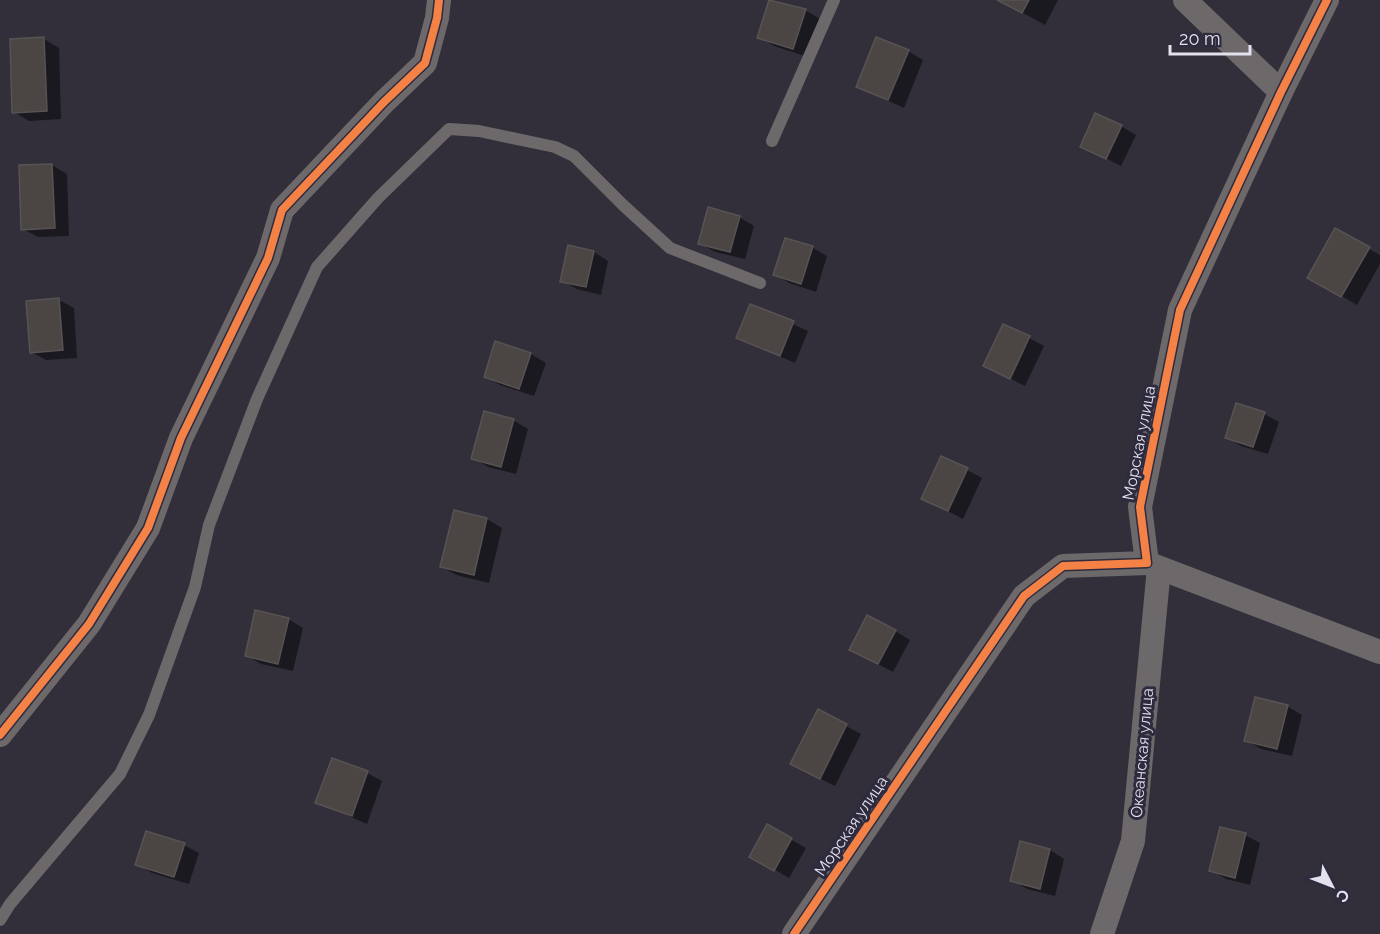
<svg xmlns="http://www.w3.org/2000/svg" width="1380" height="934" viewBox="0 0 1380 934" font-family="Raleway,sans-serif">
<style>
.shadow{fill:#0007}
.building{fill:#4b4644;stroke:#575354;stroke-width:1.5}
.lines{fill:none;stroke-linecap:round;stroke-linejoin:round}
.lane{stroke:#6d696b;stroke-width:12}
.street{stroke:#6d696b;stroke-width:24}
.cycleway-casing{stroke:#2f2b3e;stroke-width:11}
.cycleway{stroke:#f48246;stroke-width:8}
.labels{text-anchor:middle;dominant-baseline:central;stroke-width:6;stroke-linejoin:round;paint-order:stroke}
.street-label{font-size:16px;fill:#e4e1ee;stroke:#2f2b3e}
</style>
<rect width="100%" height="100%" fill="#322f3a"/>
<g class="shadow">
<path d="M771,0L805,10L820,19L808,57L774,46L759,37Z"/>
<path d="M999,0H1058L1045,25Z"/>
<path d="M44,39L59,48L61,119L29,121L14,112Z"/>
<path d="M908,51L923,60L904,108L858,87Z"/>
<path d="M1121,126L1136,135L1121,166L1082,146Z"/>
<path d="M52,165L67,174L69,236L38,237L23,229Z"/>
<path d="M739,217L754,226L745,259L715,252L700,243Z"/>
<path d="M1336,230L1380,255V264L1357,305L1309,277Z"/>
<path d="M786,240L813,248L827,256L816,292L789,283L775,274Z"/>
<path d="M594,252L608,261L601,295L577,289L562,281Z"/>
<path d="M59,300L74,308L77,358L46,360L31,352Z"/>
<path d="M751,306L808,331L795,363L738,338Z"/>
<path d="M1029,338L1044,346L1025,386L985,366Z"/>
<path d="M496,343L531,354L546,363L534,396L500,385L485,376Z"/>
<path d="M1264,414L1279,422L1268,454L1241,446L1226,437Z"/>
<path d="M513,420L528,429L516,474L488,467L473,458Z"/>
<path d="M967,470L982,478L963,519L923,498Z"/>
<path d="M455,512L487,519L502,528L489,583L456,575L441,566Z"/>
<path d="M288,619L303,628L293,671L261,664L246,655Z"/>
<path d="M895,631L910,640L893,672L866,658Z"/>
<path d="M1287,706L1302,715L1292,756L1261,749L1246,740Z"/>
<path d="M818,711L861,734L835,786L807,772Z"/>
<path d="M367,773L382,781L367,824L317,802Z"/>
<path d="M767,826L806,848L789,878L751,856Z"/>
<path d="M1245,835L1260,843L1250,885L1226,879L1211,870Z"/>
<path d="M184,845L199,853L189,884L152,873L137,864Z"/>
<path d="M1050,850L1064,859L1055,896L1027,889L1012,880Z"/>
</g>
<g class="building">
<path d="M769,0L806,9L793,49L757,38Z"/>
<path d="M997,0H1029L1022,13Z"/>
<path d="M44,37L47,111L12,113L10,39Z"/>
<path d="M876,37L909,50L888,100L856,87Z"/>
<path d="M1095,113L1122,125L1106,159L1080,147Z"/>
<path d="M52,164L55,228L21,230L19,165Z"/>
<path d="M708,207L740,216L730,252L698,244Z"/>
<path d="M1335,228L1370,247L1341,297L1307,278Z"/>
<path d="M785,238L813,246L801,284L773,275Z"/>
<path d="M568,245L594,251L586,287L560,282Z"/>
<path d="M59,298L63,350L30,353L26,301Z"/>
<path d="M750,304L794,321L780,356L736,338Z"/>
<path d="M1003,324L1030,336L1010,379L983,366Z"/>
<path d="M495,341L531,353L519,389L484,377Z"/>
<path d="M1236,403L1265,412L1253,447L1225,438Z"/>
<path d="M484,411L514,419L501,467L471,459Z"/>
<path d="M941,456L968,468L948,511L921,499Z"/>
<path d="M454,510L487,518L474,575L440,567Z"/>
<path d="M255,610L289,618L278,664L245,656Z"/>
<path d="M867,615L896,630L878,664L849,650Z"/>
<path d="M1255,697L1288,705L1277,749L1244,741Z"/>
<path d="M818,709L847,724L820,779L790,764Z"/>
<path d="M332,758L368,771L352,816L315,803Z"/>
<path d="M767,824L792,838L774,871L749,857Z"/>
<path d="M1220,827L1246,833L1235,878L1209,871Z"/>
<path d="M146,831L185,843L174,877L135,865Z"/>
<path d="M1020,841L1050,849L1040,889L1010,881Z"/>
</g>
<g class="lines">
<g class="lane">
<path d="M772,141L834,0"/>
<path d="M0,920L10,904L120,774L149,715L195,587L209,525L257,399L317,267L378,198L449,129L479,131L555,147L574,156L623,205L670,248L760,283"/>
</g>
<g class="street">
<path d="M1185,0L1281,92"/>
<path d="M1147,563L1380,652"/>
<path d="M0,735L89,624L148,528L181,438L268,258L282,210L384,102L425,63L437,18L439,0"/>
<path d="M794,934L1024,596L1063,566L1147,563L1140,507L1180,310L1281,92L1327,0"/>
<path d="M1102,934L1133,841L1159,568"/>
</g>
<defs>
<g id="cycleway">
<path d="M0,735L89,624L148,528L181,438L268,258L282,210L384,102L425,63L437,18L439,0"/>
<path d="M794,934L1024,596L1063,566L1147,563L1140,507L1180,310L1281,92L1327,0"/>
</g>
</defs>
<use href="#cycleway" class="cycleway-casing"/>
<use href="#cycleway" class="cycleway"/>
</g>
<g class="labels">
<g class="street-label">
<text transform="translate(1139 443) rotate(-79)">Морская улица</text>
<text transform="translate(1142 753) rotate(-85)">Океанская улица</text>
<text transform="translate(851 826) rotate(-56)">Морская улица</text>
</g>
</g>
<g transform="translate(1332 886) rotate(132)" stroke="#2f2b3e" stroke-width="4.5" paint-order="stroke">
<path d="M0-4.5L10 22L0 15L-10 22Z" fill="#e4e1ee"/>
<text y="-9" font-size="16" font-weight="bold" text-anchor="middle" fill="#e4e1ee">С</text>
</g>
<path d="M1170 45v9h80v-9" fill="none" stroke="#e4e1ee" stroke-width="3"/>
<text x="1179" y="45" font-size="18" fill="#e4e1ee" stroke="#2f2b3e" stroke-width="4.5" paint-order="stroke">20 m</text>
</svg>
